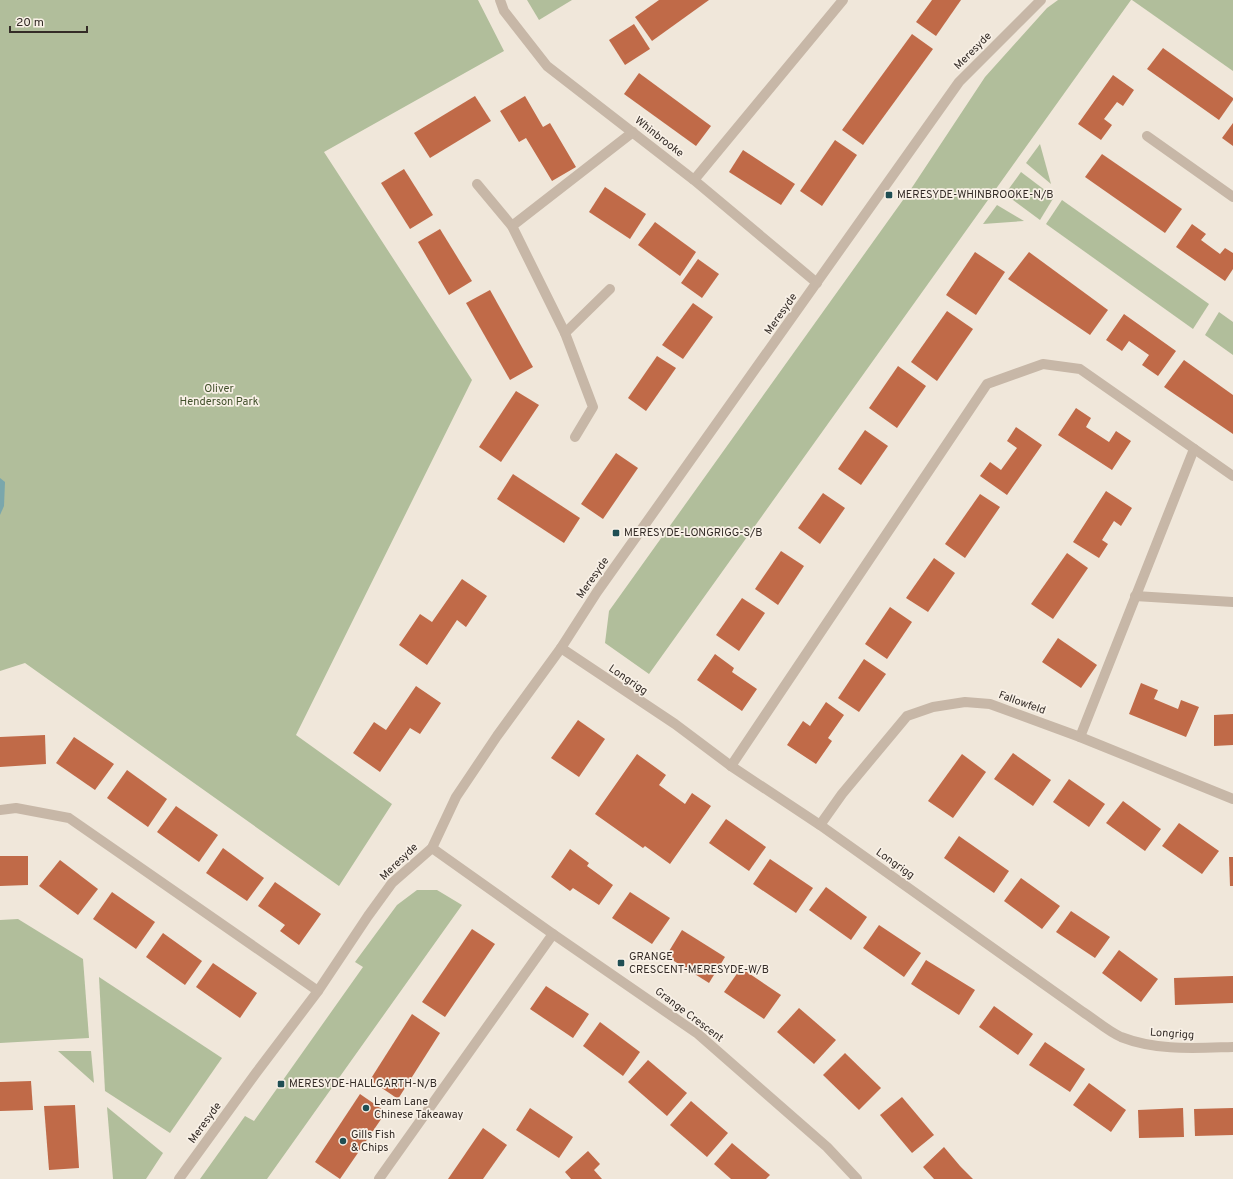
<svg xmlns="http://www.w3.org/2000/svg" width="1233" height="1179" viewBox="0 0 1233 1179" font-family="Overpass,sans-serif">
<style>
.green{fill:#b1be9b}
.water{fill:#7aa7ac}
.building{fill:#c06a48}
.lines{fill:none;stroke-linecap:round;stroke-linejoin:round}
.minor{stroke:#c7b7a7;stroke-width:10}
.poi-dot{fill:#1f4e53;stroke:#f8f0e6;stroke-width:1.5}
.labels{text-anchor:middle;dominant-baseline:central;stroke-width:3.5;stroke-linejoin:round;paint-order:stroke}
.street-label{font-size:11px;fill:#342c27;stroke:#f8f0e6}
.poi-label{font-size:11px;fill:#342c27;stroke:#f8f0e6;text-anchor:start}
.park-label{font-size:11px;fill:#42512c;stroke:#f8f0e6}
</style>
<rect width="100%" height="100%" fill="#f0e7da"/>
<g class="green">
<path d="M0,0H478L504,51L324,152L472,380L296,735L392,804L339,886L25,663L0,671Z"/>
<path d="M527,0H572L539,20Z"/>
<path d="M1058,0H1131L649,674L605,643L609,611L913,186L985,77L1047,8Z"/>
<path d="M1132,0H1233V71Z"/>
<path d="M1040,144L1051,184L1026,163Z"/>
<path d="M1021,172L1054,197L1040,220L1005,194Z"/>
<path d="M1062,200L1209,304L1193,329L1046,224Z"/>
<path d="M997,205L1024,221L983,224Z"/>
<path d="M1219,312L1233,322V355L1205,335Z"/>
<path d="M417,890H437L462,905L267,1179H200L245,1116L254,1121L363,967L355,962L397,905Z"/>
<path d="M18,919L83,959L89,1038L0,1043V920Z"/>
<path d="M99,977L222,1058L170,1133L105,1091Z"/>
<path d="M58,1051H91L94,1083Z"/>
<path d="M107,1107L163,1153L146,1179H113Z"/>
</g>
<path class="water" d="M0,478L5,482L4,506L0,515Z"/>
<g class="building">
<path d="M659,0H709L652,41L635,17Z"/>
<path d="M932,0H961L936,36L916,22Z"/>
<path d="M634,24L650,49L625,65L609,40Z"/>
<path d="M912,34L933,49L863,145L842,130Z"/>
<path d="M1163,48L1233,98V100L1219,120L1147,69Z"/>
<path d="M639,73L711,126L696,146L624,94Z"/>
<path d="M1113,75L1134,90L1123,106L1117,102L1104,119L1112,125L1101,140L1078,124Z"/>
<path d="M475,96L491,121L430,158L414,133Z"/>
<path d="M525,96L543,127L550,123L576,167L552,181L526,138L519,142L500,111Z"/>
<path d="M1233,123V146L1222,138Z"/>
<path d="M835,140L857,155L822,206L800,191Z"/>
<path d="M743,150L795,184L781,205L729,172Z"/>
<path d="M1102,154L1182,209L1165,233L1085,177Z"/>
<path d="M404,169L433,215L410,229L381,183Z"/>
<path d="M605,187L646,214L630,239L589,212Z"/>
<path d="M655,222L696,252L680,276L638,245Z"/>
<path d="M1192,224L1206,234L1201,240L1220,254L1225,248L1233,253V269L1225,281L1176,247Z"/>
<path d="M440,229L472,281L449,295L418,242Z"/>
<path d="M975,252L1005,272L976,315L946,295Z"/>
<path d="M1029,252L1108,310L1090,335L1008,279Z"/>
<path d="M698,259L719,274L702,298L681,283Z"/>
<path d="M490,290L533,367L510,380L466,303Z"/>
<path d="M693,303L713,317L683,359L662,345Z"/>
<path d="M947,311L973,329L937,381L911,362Z"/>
<path d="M1124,314L1176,351L1158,376L1142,365L1149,355L1129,341L1122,351L1106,340Z"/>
<path d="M657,356L676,368L646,411L628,398Z"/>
<path d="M1184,360L1233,395V434L1164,387Z"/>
<path d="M898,366L926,386L897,428L869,408Z"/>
<path d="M516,391L539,405L501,462L479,447Z"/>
<path d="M1076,408L1091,418L1086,427L1109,442L1116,431L1131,441L1112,470L1058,435Z"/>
<path d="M1016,427L1042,445L1007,495L980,476L990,462L1001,470L1017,448L1007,441Z"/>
<path d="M865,430L888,446L861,485L838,469Z"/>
<path d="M616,453L638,468L603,519L581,504Z"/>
<path d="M513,474L580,518L564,543L497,499Z"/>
<path d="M1106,491L1132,508L1121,526L1114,521L1102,540L1108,544L1099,558L1073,542Z"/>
<path d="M823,493L845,508L820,544L798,528Z"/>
<path d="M980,494L1000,507L965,558L945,544Z"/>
<path d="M781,551L804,566L778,605L755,589Z"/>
<path d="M1067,553L1088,568L1053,619L1031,604Z"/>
<path d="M934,558L955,573L928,612L906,598Z"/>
<path d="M462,579L487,596L466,627L457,620L427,665L399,645L420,614L432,622Z"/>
<path d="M742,598L765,613L739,651L716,635Z"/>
<path d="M890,607L912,622L887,659L865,644Z"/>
<path d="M1058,638L1097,665L1081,688L1042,662Z"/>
<path d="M715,654L734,668L732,672L757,689L742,711L697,680Z"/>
<path d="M864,659L886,674L859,712L838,698Z"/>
<path d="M1141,683L1158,690L1154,699L1178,709L1181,700L1199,707L1186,737L1129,714Z"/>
<path d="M416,686L441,703L420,734L410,728L380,772L353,753L374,722L386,730Z"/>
<path d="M826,702L844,715L828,738L832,741L816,764L787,745L803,721L810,726Z"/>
<path d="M1233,714V745L1214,746V715Z"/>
<path d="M578,720L605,739L579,777L551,758Z"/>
<path d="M45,735L46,764L0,767V737Z"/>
<path d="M74,737L114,764L95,790L56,763Z"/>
<path d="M1013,753L1051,780L1033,806L994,779Z"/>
<path d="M637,754L666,775L659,785L685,804L692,793L711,806L670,864L645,846L643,848L595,814Z"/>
<path d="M962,754L986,772L953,818L928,801Z"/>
<path d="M127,770L167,799L148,827L107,798Z"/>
<path d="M1069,779L1105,804L1089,827L1053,802Z"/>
<path d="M1123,801L1161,829L1145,851L1106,823Z"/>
<path d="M176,806L218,835L199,862L157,832Z"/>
<path d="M726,819L766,847L749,871L709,843Z"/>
<path d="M1179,823L1219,851L1202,874L1162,846Z"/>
<path d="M959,836L1009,871L994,893L944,858Z"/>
<path d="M223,848L264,878L247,901L206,873Z"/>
<path d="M570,849L589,863L587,866L613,885L599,905L573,888L570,891L551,877Z"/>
<path d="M0,856H28V885L0,886Z"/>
<path d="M1229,857H1233V886H1230Z"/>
<path d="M770,859L813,888L796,913L753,884Z"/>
<path d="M60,860L98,889L78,915L39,886Z"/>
<path d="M1021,878L1060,906L1042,929L1004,901Z"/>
<path d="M275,882L321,914L299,945L280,931L285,925L258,906Z"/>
<path d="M826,887L867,917L851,940L809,910Z"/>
<path d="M112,892L155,922L136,949L93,919Z"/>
<path d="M630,892L670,918L652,944L612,918Z"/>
<path d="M1071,911L1110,937L1095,958L1056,932Z"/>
<path d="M879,925L921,953L904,977L863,948Z"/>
<path d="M472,929L495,944L445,1017L422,1002Z"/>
<path d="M682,930L725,957L709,983L666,956Z"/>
<path d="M163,933L202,961L185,985L146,957Z"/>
<path d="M1119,950L1158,979L1141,1002L1102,973Z"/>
<path d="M926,960L975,990L959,1015L911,984Z"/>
<path d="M213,963L257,993L240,1018L196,987Z"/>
<path d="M741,968L781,995L764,1019L724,992Z"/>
<path d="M1233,976V1003L1175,1005L1174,978Z"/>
<path d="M546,986L589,1014L573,1038L530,1009Z"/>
<path d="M994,1006L1033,1034L1018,1055L979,1027Z"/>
<path d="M799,1008L836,1040L814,1064L777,1032Z"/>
<path d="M412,1014L440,1033L398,1099L370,1080Z"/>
<path d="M600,1022L640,1052L623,1076L583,1046Z"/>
<path d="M1045,1042L1085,1069L1070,1092L1029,1065Z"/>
<path d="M845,1053L881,1088L859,1110L823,1075Z"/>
<path d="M648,1060L687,1093L667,1116L628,1082Z"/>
<path d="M31,1081L33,1110L0,1111V1082Z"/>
<path d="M1089,1083L1126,1110L1111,1132L1073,1105Z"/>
<path d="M360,1094L386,1112L340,1179L315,1162Z"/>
<path d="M902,1097L934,1135L912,1153L880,1115Z"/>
<path d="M691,1101L728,1133L707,1157L670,1125Z"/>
<path d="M75,1105L79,1168L49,1170L44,1106Z"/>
<path d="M530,1108L573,1137L559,1158L516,1130Z"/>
<path d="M1183,1108L1184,1137L1139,1138L1138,1110Z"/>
<path d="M1233,1108V1135L1195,1136L1194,1109Z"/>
<path d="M483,1128L507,1145L483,1179H448Z"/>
<path d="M732,1143L770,1175L766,1179H731L714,1164Z"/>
<path d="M944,1147L960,1166L973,1179H934L923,1167Z"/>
<path d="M588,1151L600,1164L594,1170L602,1179H571L565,1172Z"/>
</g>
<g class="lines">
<g class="minor">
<path d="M500,0L504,11L547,66L694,180L817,283"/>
<path d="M1147,136L1233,197"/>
<path d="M694,180L843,0"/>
<path d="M477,184L512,226L565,333L593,407L575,437"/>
<path d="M512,226L633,132"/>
<path d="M565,333L610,289"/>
<path d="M1135,596L1233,602"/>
<path d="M561,648L675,724L731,766L820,825L1083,1012C1094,1019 1109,1032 1121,1037C1157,1051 1195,1048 1233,1047"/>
<path d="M1080,737L1194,449"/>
<path d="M731,766L987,384L1043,364L1080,369L1233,476"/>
<path d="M0,810L16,808L69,818L318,991"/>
<path d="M820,825L842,794L907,716L933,707L965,702L990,704L1080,737L1233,799"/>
<path d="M432,848L553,934L698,1034L827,1147L857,1179"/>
<path d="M179,1179L256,1073L318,991L368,916L392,883L432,848L456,797L497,736L561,648L597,592L959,82L1041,0"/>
<path d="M379,1179L553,934"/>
</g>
</g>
<g class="poi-dot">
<rect x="885" y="191" width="8" height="8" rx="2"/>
<rect x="612" y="529" width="8" height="8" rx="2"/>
<rect x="617" y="959" width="8" height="8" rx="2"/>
<rect x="277" y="1080" width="8" height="8" rx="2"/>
<circle cx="366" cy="1108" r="4"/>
<circle cx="343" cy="1141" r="4"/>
</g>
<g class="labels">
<g class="street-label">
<text transform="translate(973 51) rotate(-45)">Meresyde</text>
<text transform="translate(659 137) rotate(38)">Whinbrooke</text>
<text transform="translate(781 314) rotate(-55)">Meresyde</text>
<text transform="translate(593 578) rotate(-55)">Meresyde</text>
<text transform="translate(628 680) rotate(34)">Longrigg</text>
<text transform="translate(1022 703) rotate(20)">Fallowfeld</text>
<text transform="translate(399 862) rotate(-44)">Meresyde</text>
<text transform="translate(895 864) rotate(35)">Longrigg</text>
<text transform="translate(689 1015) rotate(37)">Grange Crescent</text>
<text transform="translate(1172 1034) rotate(4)">Longrigg</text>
<text transform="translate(205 1123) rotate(-54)">Meresyde</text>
</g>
<g class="poi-label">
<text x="897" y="195">MERESYDE-WHINBROOKE-N/B</text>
<text x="624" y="533">MERESYDE-LONGRIGG-S/B</text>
<text x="629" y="957">GRANGE<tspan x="629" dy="13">CRESCENT-MERESYDE-W/B</tspan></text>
<text x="289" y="1084">MERESYDE-HALLGARTH-N/B</text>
<text x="374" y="1102">Leam Lane<tspan x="374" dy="13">Chinese Takeaway</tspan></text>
<text x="351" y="1135">Gills Fish<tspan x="351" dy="13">&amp; Chips</tspan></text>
</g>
<g class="park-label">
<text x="219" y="389">Oliver<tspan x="219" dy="13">Henderson Park</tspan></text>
</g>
</g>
<path d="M10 26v6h77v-6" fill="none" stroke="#342c27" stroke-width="2"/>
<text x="16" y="26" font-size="12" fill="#342c27" stroke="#f8f0e6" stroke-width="3" paint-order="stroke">20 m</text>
</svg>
